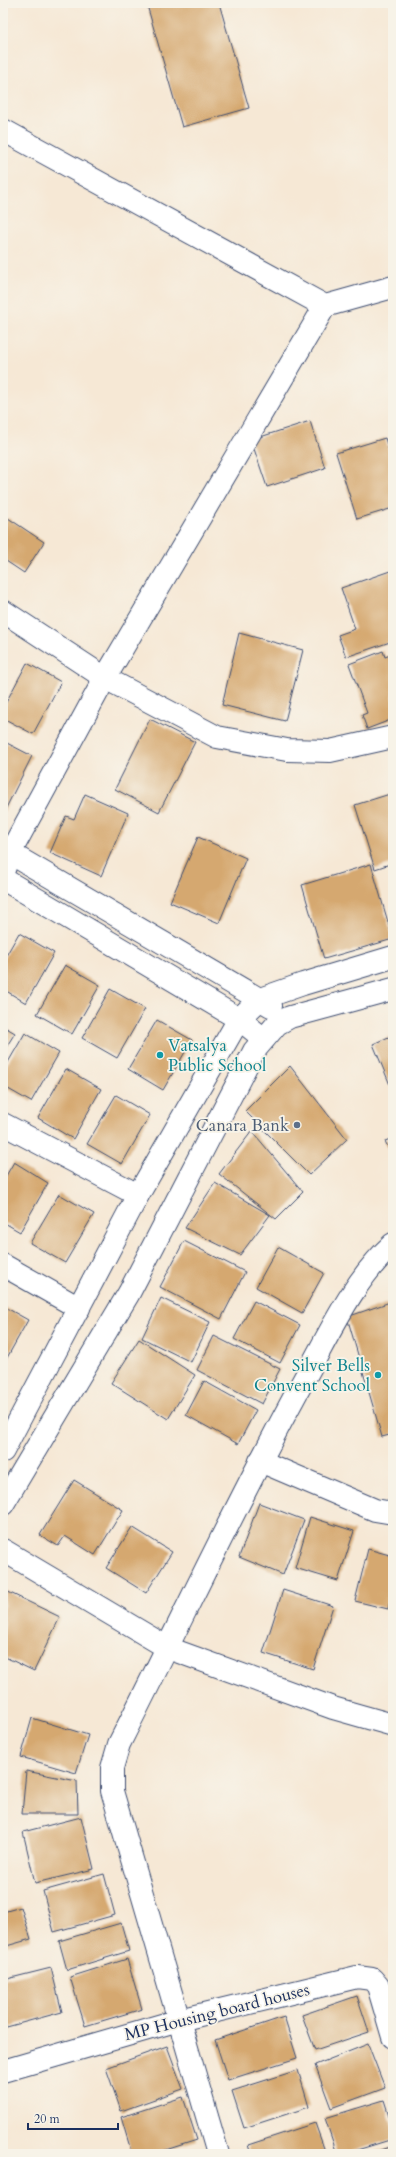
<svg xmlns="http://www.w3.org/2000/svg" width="396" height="2157" viewBox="0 0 396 2157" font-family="Cardo,serif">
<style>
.building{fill:#d5a870}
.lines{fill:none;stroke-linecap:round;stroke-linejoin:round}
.street-casing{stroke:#3c4b70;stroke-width:24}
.secondary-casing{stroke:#3c4b70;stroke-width:24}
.street{stroke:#fff;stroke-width:22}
.secondary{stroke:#fff;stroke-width:22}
.culture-dot{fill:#0f9aa8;stroke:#f7f3e8;stroke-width:1.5}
.service-dot{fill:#5c6f8a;stroke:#f7f3e8;stroke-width:1.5}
.labels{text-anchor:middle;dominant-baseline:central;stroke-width:3.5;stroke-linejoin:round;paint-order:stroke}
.culture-label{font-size:17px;fill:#0d838f;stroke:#f7f3e8;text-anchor:start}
.service-label{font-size:17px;fill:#4e5e75;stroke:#f7f3e8;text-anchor:end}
.street-label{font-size:17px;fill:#1b2f5e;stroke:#f7f3e8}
</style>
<rect width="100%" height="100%" fill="#f7f3e8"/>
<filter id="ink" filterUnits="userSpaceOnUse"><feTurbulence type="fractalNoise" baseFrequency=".025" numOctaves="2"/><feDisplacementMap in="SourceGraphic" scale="8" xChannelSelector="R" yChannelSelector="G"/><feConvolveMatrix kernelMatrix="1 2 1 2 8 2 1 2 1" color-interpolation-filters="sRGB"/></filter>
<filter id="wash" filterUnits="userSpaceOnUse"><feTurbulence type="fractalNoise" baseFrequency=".012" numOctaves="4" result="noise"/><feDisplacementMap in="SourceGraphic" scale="16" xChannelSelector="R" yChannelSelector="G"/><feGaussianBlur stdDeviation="0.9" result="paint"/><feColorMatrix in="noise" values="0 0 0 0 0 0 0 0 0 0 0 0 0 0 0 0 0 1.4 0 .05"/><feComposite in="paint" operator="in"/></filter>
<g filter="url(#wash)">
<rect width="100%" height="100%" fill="#f6e8d5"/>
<g id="blocks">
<g class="building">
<path d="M154,3H219L249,108L182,127L147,5Z"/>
<path d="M310,421L325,468L267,487L251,440Z"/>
<path d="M385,438L393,464V508L357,519L336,453Z"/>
<path d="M8,518L44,542L24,573L3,559V527Z"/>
<path d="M393,570V641L346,657L338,635L355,629L341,588Z"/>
<path d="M239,633L303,650L285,721L222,705Z"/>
<path d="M383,651L385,657L393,654V719L367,729L362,715L367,713L349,664Z"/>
<path d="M27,663L61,682L33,734L3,718V708Z"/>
<path d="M150,719L195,742L159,812L115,789Z"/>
<path d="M3,741L32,756L3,814Z"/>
<path d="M393,793V863L375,869L355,805Z"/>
<path d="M85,794L128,813L101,876L50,853L66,816L74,819Z"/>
<path d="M198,837L246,858L219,923L170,902Z"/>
<path d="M371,864L393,939L324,959L302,885Z"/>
<path d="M19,933L54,953L26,1003L3,989V961Z"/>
<path d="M65,965L100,985L72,1034L37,1014Z"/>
<path d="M110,989L145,1009L117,1058L82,1038Z"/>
<path d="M157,1020L192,1040L163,1090L128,1069Z"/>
<path d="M3,1026L15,1033L3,1052Z"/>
<path d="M25,1033L59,1053L31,1102L3,1086V1071Z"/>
<path d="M393,1035V1092L373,1044Z"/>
<path d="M290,1066L347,1139L309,1175L245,1111Z"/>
<path d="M66,1069L101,1089L73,1139L38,1118Z"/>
<path d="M116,1095L150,1115L122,1164L87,1144Z"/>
<path d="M252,1131L303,1192L276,1219L219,1174Z"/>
<path d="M393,1138V1158L385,1141Z"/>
<path d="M14,1162L48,1183L20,1232L3,1222V1181Z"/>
<path d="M215,1183L270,1215L240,1255L185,1228Z"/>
<path d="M59,1194L94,1214L65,1263L30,1243Z"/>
<path d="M184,1241L245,1272L221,1319L160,1287Z"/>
<path d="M278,1247L324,1273L302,1313L256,1287Z"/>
<path d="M161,1298L210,1322L191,1362L142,1338Z"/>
<path d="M254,1301L300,1325L280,1363L234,1339Z"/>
<path d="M393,1301V1434L382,1437L347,1317Z"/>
<path d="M3,1306L28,1320L3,1365Z"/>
<path d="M214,1336L280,1369L262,1404L197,1370Z"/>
<path d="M139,1339L195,1375L168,1419L111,1383Z"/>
<path d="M204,1381L256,1410L238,1444L186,1415Z"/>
<path d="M74,1480L123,1510L95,1555L65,1536L58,1546L40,1535Z"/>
<path d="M259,1503L304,1520L283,1575L239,1557Z"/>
<path d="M310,1517L354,1531L338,1581L295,1568Z"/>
<path d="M132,1527L172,1552L146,1593L106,1568Z"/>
<path d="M368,1549L393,1556V1588L388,1609L355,1601Z"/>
<path d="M4,1590L60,1617L34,1671L3,1656Z"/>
<path d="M283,1590L333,1606L313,1669L263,1653Z"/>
<path d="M32,1718L88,1735L76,1773L21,1757Z"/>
<path d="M26,1771L77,1781L78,1814H22Z"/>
<path d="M81,1817L94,1869L35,1883L23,1832Z"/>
<path d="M104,1874L115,1915L54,1932L43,1891Z"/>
<path d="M21,1907L31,1939L3,1947V1912Z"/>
<path d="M121,1923L129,1951L67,1970L59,1941Z"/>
<path d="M127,1959L142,2009L85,2026L70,1977Z"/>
<path d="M51,1968L62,2012L3,2028V1980Z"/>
<path d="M357,1996L369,2032L315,2050L302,2015Z"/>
<path d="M284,2017L297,2058L228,2080L215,2040Z"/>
<path d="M368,2044L385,2088L331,2108L315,2065Z"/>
<path d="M167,2046L183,2089L121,2111L106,2068Z"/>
<path d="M298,2070L309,2107L244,2128L232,2091Z"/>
<path d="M183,2097L197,2140L153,2154H132L121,2117Z"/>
<path d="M384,2100L393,2128V2139L344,2154H337L325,2118Z"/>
<path d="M315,2123L326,2154H251L248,2145Z"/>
<path d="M393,2146V2154H370Z"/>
</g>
</g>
</g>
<g filter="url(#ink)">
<use href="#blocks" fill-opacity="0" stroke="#3c4b70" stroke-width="1"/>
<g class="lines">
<defs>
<g id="street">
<path d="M3,130L325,306L393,287"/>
<path d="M3,611L105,678L217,737L287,750L330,751L393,737"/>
<path d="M3,872L10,853L105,678L325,306"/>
<path d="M3,1124L138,1195"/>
<path d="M3,1265L79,1308"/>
<path d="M260,1461L375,1510L393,1513"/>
<path d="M3,1550L168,1648L333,1708L393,1725"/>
<path d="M3,2071L179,2020L357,1977L372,1979L378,1986L393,2037"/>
<path d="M218,2154L112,1791V1768L119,1744C180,1624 237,1501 302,1383C329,1335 352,1281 393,1244"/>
</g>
<g id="secondary">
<path d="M3,849L271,1006"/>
<path d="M3,879L239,1019L264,1039"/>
<path d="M3,1451L138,1195L239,1019L260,999L303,984L393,957"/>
<path d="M3,1504L129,1293L254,1051L277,1024L290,1017L393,989"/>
</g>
</defs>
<use href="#street" class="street-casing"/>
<use href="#secondary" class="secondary-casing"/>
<use href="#street" class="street"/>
<use href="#secondary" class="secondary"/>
</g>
</g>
<g class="culture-dot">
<circle cx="160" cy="1055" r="4"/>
<circle cx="378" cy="1375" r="4"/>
</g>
<circle class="service-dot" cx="297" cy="1125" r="4"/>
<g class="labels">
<g class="culture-label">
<text x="168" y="1045">Vatsalya<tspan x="168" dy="20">Public School</tspan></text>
<text x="370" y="1365" text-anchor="end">Silver Bells<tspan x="370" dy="20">Convent School</tspan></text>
</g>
<g class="service-label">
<text x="289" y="1125">Canara Bank</text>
</g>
<g class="street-label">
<text transform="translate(217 2012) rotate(-14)">MP Housing board houses</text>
</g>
</g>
<rect width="396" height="2157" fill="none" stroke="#f7f3e8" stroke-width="16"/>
<path d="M28 2123v6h90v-6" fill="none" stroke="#1b2f5e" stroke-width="2"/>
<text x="34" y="2123" font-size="12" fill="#1b2f5e" stroke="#f7f3e8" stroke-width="3" paint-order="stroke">20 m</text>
</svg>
